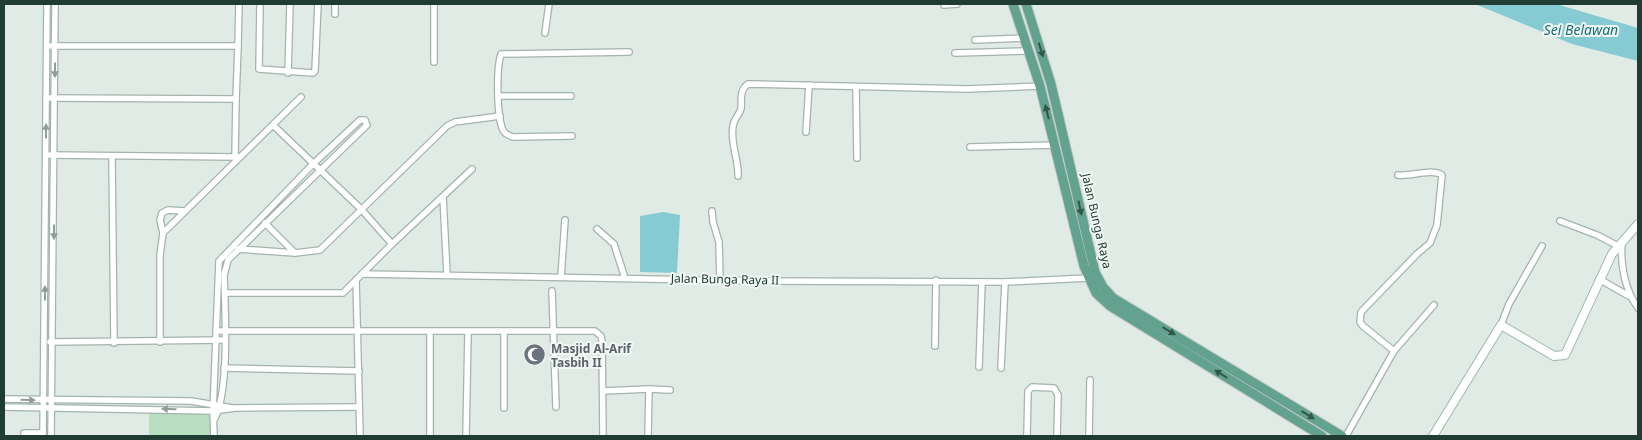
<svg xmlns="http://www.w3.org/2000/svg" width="1642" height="440" viewBox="0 0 1642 440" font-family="'Noto Sans',sans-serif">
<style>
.green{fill:#b8ddc0}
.water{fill:#86cbd3}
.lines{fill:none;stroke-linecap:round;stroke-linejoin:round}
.street-casing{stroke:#a3b3ad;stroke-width:8}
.secondary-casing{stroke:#9eb7ad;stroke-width:10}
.primary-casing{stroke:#c1c8c6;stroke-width:11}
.street{stroke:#fff;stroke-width:5.5}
.secondary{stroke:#fff;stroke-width:8}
.primary{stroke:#63a28f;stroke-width:9}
.oneway{fill:#31564a}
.oneway2{fill:#909e99}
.labels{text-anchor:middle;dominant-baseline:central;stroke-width:4;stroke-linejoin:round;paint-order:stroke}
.street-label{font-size:12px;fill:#203c33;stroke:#f1f8f4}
.worship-label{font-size:12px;font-weight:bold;fill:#5b616d;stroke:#f1f8f4;text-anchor:start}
.water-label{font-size:14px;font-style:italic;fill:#196e7a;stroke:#f1f8f4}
</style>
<rect width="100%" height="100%" fill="#e0ebe6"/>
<path class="green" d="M149,411L207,412L211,416V435L149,436Z"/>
<g class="water">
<path d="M1475,4H1556L1638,28V61L1572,44Z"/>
<path d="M663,212L680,215L677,273L640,272V216Z"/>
</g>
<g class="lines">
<defs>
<g id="street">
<path d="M260,4L259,69L313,73L315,71L318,4"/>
<path d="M944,5L957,4"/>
<path d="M335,14V4"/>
<path d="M545,33L549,4"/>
<path d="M975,40L1024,38"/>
<path d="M51,46H238L236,99"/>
<path d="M238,46L239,4"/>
<path d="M955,53L1029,51"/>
<path d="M434,62V4"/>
<path d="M288,73L290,4"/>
<path d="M856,87L857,158"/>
<path d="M499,96H571"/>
<path d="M46,98L236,99L235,157"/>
<path d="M273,125L361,209L392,244"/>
<path d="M806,132L809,85"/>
<path d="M572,136L513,137C508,135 504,134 502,128C497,113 496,69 501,54L629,52"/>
<path d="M970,147L1055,145"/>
<path d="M50,155L239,157"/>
<path d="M112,156L114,343"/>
<path d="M738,176C739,160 730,144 733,126C734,119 739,115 741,109C742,100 739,90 748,84L967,89L1040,86"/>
<path d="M443,197L447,274"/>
<path d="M712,211L713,222L719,242L720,280"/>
<path d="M1560,221L1597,235L1618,246"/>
<path d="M265,223L295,253"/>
<path d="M597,229L614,244L625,278"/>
<path d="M163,233L160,220L162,213L168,210L185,211"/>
<path d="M1622,242C1620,265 1625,290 1638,308"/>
<path d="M238,249L295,253L320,250L447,126L455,122L500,116"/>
<path d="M362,274L761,281L1005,282L1088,278"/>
<path d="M561,277L565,220"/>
<path d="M1599,279L1629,296"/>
<path d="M356,280L360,436"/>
<path d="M552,291L556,407"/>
<path d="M225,293H343L392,244L472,169"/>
<path d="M1501,325L1509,304L1542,246"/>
<path d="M216,331H595L601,336L602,341L603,436"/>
<path d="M430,332V436"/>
<path d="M50,342L225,340"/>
<path d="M160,342V255L163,233L301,97"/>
<path d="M935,346L936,280"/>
<path d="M1394,351L1434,305"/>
<path d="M979,367L982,282"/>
<path d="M224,368L359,371"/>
<path d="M1001,368L1005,282"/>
<path d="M649,389L670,390"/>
<path d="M603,391L649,389L648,436"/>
<path d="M4,399L191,401L233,408"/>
<path d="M4,407L213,411L235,408L359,407"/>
<path d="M504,408V332"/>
<path d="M24,433H43"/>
<path d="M43,436L47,4"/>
<path d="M51,436L55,4"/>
<path d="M214,436L213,411L219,261L313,164L360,120H365L367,125L228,260L224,275C225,309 230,391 214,420"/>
<path d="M466,436L468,332"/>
<path d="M1027,436L1028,391L1032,387L1054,388L1058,395L1057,436"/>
<path d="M1089,436L1090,380"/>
<path d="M1346,436L1394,351L1363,326L1360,322L1361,312L1417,254L1430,243L1437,225L1442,175C1431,168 1411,177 1398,175"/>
</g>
<path id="secondary" d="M1433,436L1501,325L1554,356L1565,355L1612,254L1638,224"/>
<g id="primary">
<path d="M1013,4L1040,86L1084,266L1096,293L1110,306L1322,436"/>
<path d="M1026,4L1051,84L1095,272L1103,287L1113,298L1342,436"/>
</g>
</defs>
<use href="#street" class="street-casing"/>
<use href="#secondary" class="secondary-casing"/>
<use href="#primary" class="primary-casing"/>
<use href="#street" class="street"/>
<use href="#secondary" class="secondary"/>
<use href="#primary" class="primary"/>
</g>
<defs><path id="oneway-solid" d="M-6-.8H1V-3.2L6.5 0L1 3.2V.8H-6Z" transform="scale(1.25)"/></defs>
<g class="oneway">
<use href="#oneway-solid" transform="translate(1041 50) rotate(73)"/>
<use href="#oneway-solid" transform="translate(1047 112) rotate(-104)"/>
<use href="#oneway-solid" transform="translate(1080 208) rotate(78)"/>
<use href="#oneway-solid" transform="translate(1169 331) rotate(31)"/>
<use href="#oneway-solid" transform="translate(1221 374) rotate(-148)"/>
<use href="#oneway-solid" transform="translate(1308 415) rotate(31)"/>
</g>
<g class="oneway2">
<use href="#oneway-solid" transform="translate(55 70) rotate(90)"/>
<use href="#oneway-solid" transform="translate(46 131) rotate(-90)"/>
<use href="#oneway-solid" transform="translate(54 232) rotate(90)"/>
<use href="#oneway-solid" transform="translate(45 293) rotate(-90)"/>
<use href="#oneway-solid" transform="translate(28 400) rotate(1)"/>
<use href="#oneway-solid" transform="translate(169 409) rotate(-179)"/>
</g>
<defs>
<symbol id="mosque-disc" viewBox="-11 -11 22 22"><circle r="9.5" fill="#6b7280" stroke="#f1f8f4"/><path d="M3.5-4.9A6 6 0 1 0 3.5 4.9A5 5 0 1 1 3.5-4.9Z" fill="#fff"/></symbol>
</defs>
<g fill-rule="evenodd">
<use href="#mosque-disc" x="522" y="342" width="25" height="25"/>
</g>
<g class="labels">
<g class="street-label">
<text transform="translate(1097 221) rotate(77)">Jalan Bunga Raya</text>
<text transform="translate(725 279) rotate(1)">Jalan Bunga Raya II</text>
</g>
<g class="worship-label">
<text x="551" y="348">Masjid Al-Arif<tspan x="551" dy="14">Tasbih II</tspan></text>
</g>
<g class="water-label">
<text x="1581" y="29">Sei Belawan</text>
</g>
</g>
<rect width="1642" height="440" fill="none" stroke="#203c33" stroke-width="10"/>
</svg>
